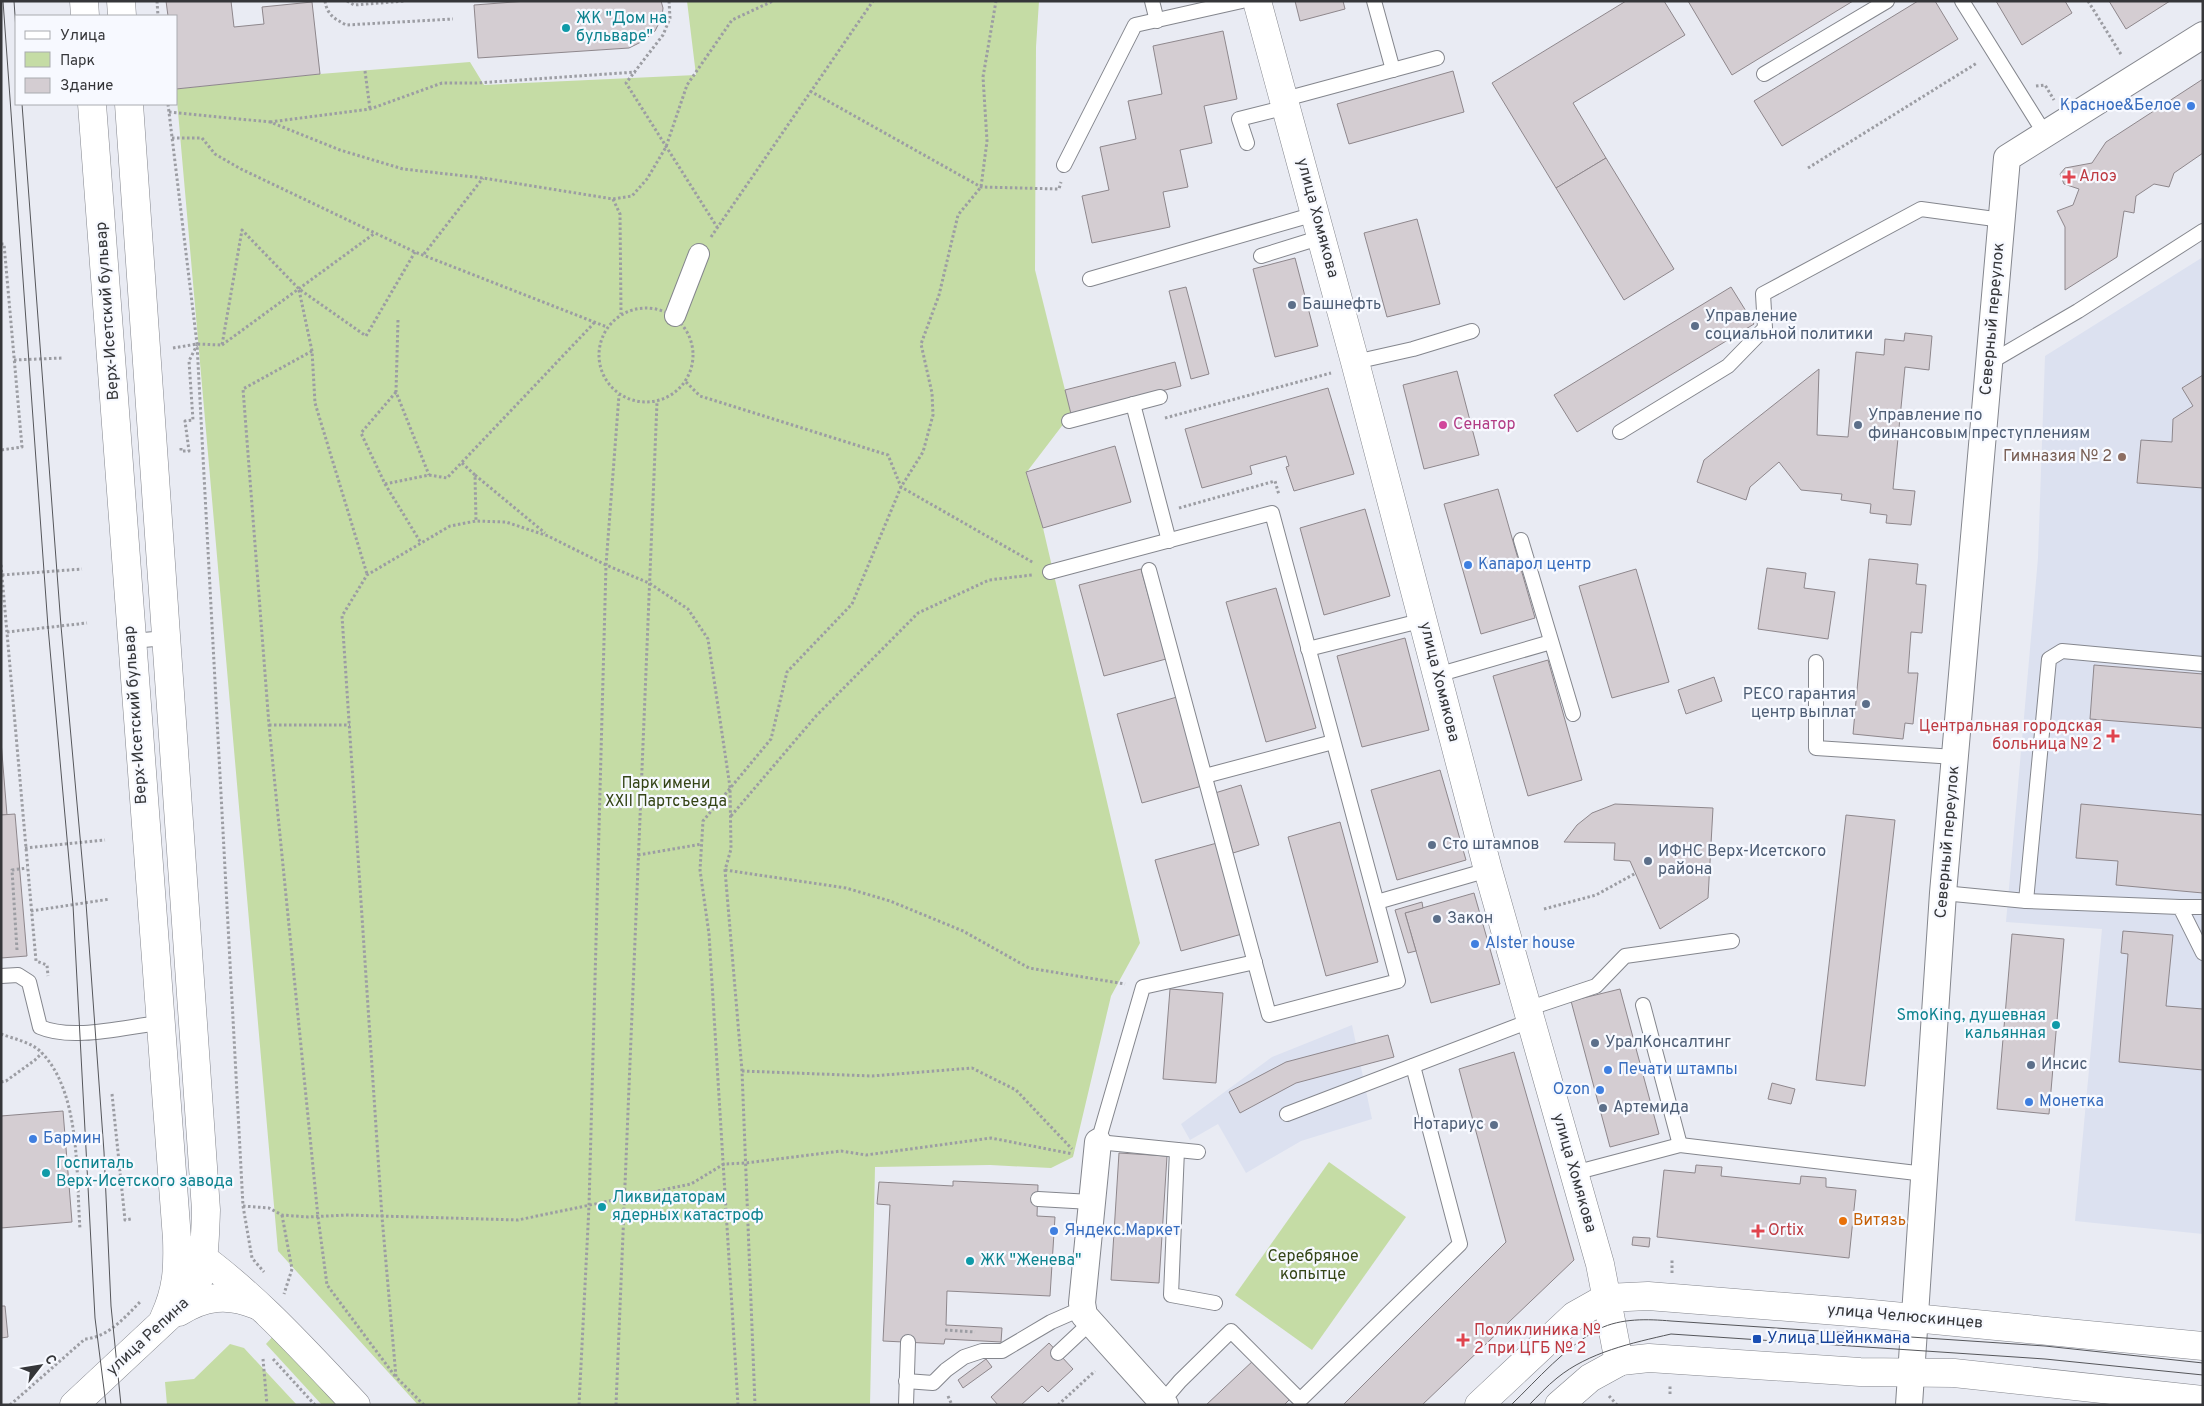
<svg xmlns="http://www.w3.org/2000/svg" width="2204" height="1406" viewBox="0 0 2204 1406" font-family="Overpass,sans-serif">
<style>
.built{fill:#dce1f0}
.green{fill:#c5dca5}
.building{fill:#d4cdd2;stroke:#8e878c}
.lines{fill:none;stroke-linecap:round;stroke-linejoin:round}
.service-casing{stroke:#84868d;stroke-width:16}
.pedestrian-casing{stroke:#84868d;stroke-width:22}
.minor-casing{stroke:#84868d;stroke-width:28}
.tertiary-casing{stroke:#84868d;stroke-width:29}
.secondary-casing{stroke:#84868d;stroke-width:29}
.primary-casing{stroke:#84868d;stroke-width:29}
.path{stroke:#9c9da3;stroke-width:3;stroke-dasharray:2.5 2.5;stroke-linecap:butt}
.service{stroke:#fff;stroke-width:14}
.pedestrian{stroke:#fff;stroke-width:20}
.minor{stroke:#fff;stroke-width:26}
.tertiary{stroke:#fff;stroke-width:28}
.secondary{stroke:#fff;stroke-width:28}
.primary{stroke:#fff;stroke-width:28}
.tram{stroke:#55565a;stroke-width:1}
.culture-dot{fill:#0f9aa8;stroke:#f7f9ff;stroke-width:2}
.shop-dot{fill:#3f7fe0;stroke:#f7f9ff;stroke-width:2}
.health-dot{fill:#e0444e;stroke:#f7f9ff;stroke-width:2}
.service-dot{fill:#5c6f8a;stroke:#f7f9ff;stroke-width:2}
.hotel-dot{fill:#d1479c;stroke:#f7f9ff;stroke-width:2}
.education-dot{fill:#8d6e63;stroke:#f7f9ff;stroke-width:2}
.food-dot{fill:#e8710a;stroke:#f7f9ff;stroke-width:2}
.transit-dot{fill:#1a4fb4;stroke:#f7f9ff;stroke-width:2}
.labels{text-anchor:middle;dominant-baseline:central;stroke-width:4.5;stroke-linejoin:round;paint-order:stroke}
.culture-label{font-size:16px;fill:#0d838f;stroke:#f7f9ff;text-anchor:start}
.shop-label{font-size:16px;fill:#366cbe;stroke:#f7f9ff;text-anchor:start}
.health-label{font-size:16px;fill:#be3a42;stroke:#f7f9ff;text-anchor:start}
.street-label{font-size:16px;fill:#353639;stroke:#f7f9ff}
.service-label{font-size:16px;fill:#4e5e75;stroke:#f7f9ff;text-anchor:start}
.hotel-label{font-size:16px;fill:#b23c85;stroke:#f7f9ff;text-anchor:start}
.education-label{font-size:16px;fill:#785e54;stroke:#f7f9ff;text-anchor:end}
.park-label{font-size:16px;fill:#344416;stroke:#f7f9ff}
.food-label{font-size:16px;fill:#c56008;stroke:#f7f9ff;text-anchor:start}
.transit-label{font-size:16px;fill:#164399;stroke:#f7f9ff;text-anchor:start}
</style>
<rect width="100%" height="100%" fill="#e9ebf3"/>
<g class="built">
<path d="M2203,257V1234L2075,1221L2102,929L2006,922L2038,558L2045,356Z"/>
<path d="M1352,1025L1372,1119L1301,1141L1246,1173L1218,1124L1190,1140L1181,1124L1272,1057Z"/>
</g>
<g class="green">
<path d="M687,1H1039L1036,47L1035,270L1071,414L1026,473L1043,528L1140,943L1111,996L1073,1157L1051,1168L990,1165L875,1167L870,1405H418L278,1251L176,89L320,74L470,62L484,85L696,75Z"/>
<path d="M1329,1162L1406,1217L1312,1350L1235,1295Z"/>
<path d="M275,1334L341,1405H322L266,1344Z"/>
<path d="M230,1344L244,1348L297,1405H167L165,1382L194,1379Z"/>
</g>
<g class="building">
<path d="M166,1H231L234,27L264,24L262,7L312,2L320,74L176,89V16H168Z"/>
<path d="M527,1H661L663,8L662,17L655,31L643,41L629,48L478,58L474,5Z"/>
<path d="M1295,1H1343L1345,9L1300,21Z"/>
<path d="M1626,1H1664L1685,35L1573,103L1606,158L1556,188L1492,83Z"/>
<path d="M1688,1H1853L1732,75Z"/>
<path d="M1935,1L1958,39L1782,146L1754,101L1918,1Z"/>
<path d="M1996,1H2065L2072,13L2022,45Z"/>
<path d="M2109,1H2170L2126,29Z"/>
<path d="M1223,31L1237,99L1204,106L1212,143L1180,150L1188,187L1163,192L1170,227L1092,243L1082,196L1109,190L1100,147L1136,139L1128,101L1162,94L1153,46Z"/>
<path d="M1453,71L1464,112L1349,144L1337,104Z"/>
<path d="M2203,79V153L2174,173L2169,187L2154,184L2136,196L2134,213L2124,211L2117,257L2065,290V227L2057,211L2073,205L2079,189L2064,184L2060,174L2065,168L2092,163L2106,142Z"/>
<path d="M1606,158L1674,269L1624,300L1556,188Z"/>
<path d="M1417,219L1440,304L1387,317L1364,233Z"/>
<path d="M1295,258L1318,346L1275,357L1253,269Z"/>
<path d="M1186,287L1209,374L1191,379L1169,291Z"/>
<path d="M1731,287L1754,324L1577,432L1554,395Z"/>
<path d="M1905,333L1932,336L1929,370L1905,367L1893,489L1915,491L1911,525L1886,523L1887,515L1870,513L1871,504L1841,500L1842,494L1801,490L1779,462L1750,487L1746,500L1697,482L1704,460L1819,369L1817,435L1848,437L1856,352L1884,355L1885,339L1904,341Z"/>
<path d="M1175,362L1181,386L1071,414L1065,390Z"/>
<path d="M1457,371L1479,455L1424,469L1403,385Z"/>
<path d="M2203,375V488L2137,483L2141,440L2172,442L2173,419L2193,406L2182,388Z"/>
<path d="M1328,388L1354,474L1294,491L1286,467L1289,466L1286,456L1250,466L1252,474L1202,488L1185,429Z"/>
<path d="M1115,446L1131,502L1043,528L1026,472Z"/>
<path d="M1498,489L1535,618L1481,634L1444,504Z"/>
<path d="M1365,509L1390,596L1324,615L1300,528Z"/>
<path d="M1869,559L1918,564L1916,584L1926,585L1922,633L1911,632L1908,673H1918L1913,724L1905,723L1903,739L1853,734Z"/>
<path d="M1767,568L1806,573L1804,588L1835,592L1828,639L1758,629Z"/>
<path d="M1141,569L1166,659L1104,676L1079,585Z"/>
<path d="M1636,569L1669,682L1612,698L1579,586Z"/>
<path d="M1276,588L1316,728L1266,742L1226,602Z"/>
<path d="M1405,638L1429,730L1362,747L1337,656Z"/>
<path d="M1548,660L1582,780L1528,796L1493,676Z"/>
<path d="M2094,665L2203,674V728L2090,719Z"/>
<path d="M1714,677L1722,701L1686,714L1678,690Z"/>
<path d="M1177,697L1202,786L1142,803L1117,714Z"/>
<path d="M1,741L7,815H1Z"/>
<path d="M1440,770L1466,860L1397,880L1371,790Z"/>
<path d="M1241,785L1259,845L1233,853L1215,793Z"/>
<path d="M1615,804L1713,808L1708,898L1660,929L1630,861L1614,860L1615,843L1564,842L1577,825L1592,813Z"/>
<path d="M2081,804L2203,815V893L2116,885L2118,861L2076,858Z"/>
<path d="M15,814L27,956L1,958V815Z"/>
<path d="M1846,815L1895,820L1865,1086L1816,1080Z"/>
<path d="M1340,822L1378,962L1326,976L1288,837Z"/>
<path d="M1217,843L1242,934L1181,951L1155,860Z"/>
<path d="M1474,893L1500,984L1431,1003L1405,913Z"/>
<path d="M1422,902L1423,908L1405,913L1416,951L1408,953L1395,910Z"/>
<path d="M2123,931L2173,935L2166,1006L2203,1009V1070L2119,1062L2128,954L2121,953Z"/>
<path d="M2012,934L2064,939L2049,1114L1997,1109Z"/>
<path d="M1170,989L1223,993L1216,1083L1163,1079Z"/>
<path d="M1620,989L1659,1134L1610,1147L1571,1001Z"/>
<path d="M1388,1035L1394,1057L1296,1083L1240,1113L1229,1092L1286,1062Z"/>
<path d="M1514,1052L1574,1260L1422,1405H1343L1506,1242L1459,1069Z"/>
<path d="M1772,1083L1795,1089L1791,1104L1768,1099Z"/>
<path d="M63,1111L72,1222L1,1228V1116Z"/>
<path d="M1119,1153L1167,1156L1159,1283L1111,1280Z"/>
<path d="M1696,1165L1722,1167L1721,1176L1800,1184L1801,1176L1826,1178V1187L1856,1190L1849,1258L1657,1237L1664,1170L1695,1173Z"/>
<path d="M953,1181L1038,1185L1037,1216L1055,1217L1050,1296L947,1291L946,1325L1002,1328L1001,1342L945,1339L944,1344L883,1341L890,1205L877,1204L879,1182L953,1186Z"/>
<path d="M1633,1237L1650,1238L1649,1247L1632,1245Z"/>
<path d="M1,1306H5L8,1337L1,1338Z"/>
<path d="M1049,1343L1073,1369L1048,1392L1042,1386L1021,1405H998L991,1397Z"/>
<path d="M986,1359L992,1367L963,1388L958,1380Z"/>
<path d="M1255,1359L1293,1396L1284,1405H1206Z"/>
</g>
<g class="lines">
<defs>
<g id="service">
<path d="M1152,1L1157,21"/>
<path d="M1374,1L1393,70"/>
<path d="M1962,1L2045,134"/>
<path d="M1764,74L1887,1"/>
<path d="M1285,99L1437,58"/>
<path d="M1247,143L1239,119L1287,107"/>
<path d="M1064,165L1135,25L1242,1"/>
<path d="M1261,256L1322,237"/>
<path d="M1090,279L1315,214"/>
<path d="M1355,362L1413,349L1472,331"/>
<path d="M1989,363L2078,311L2203,231"/>
<path d="M1133,404L1169,541"/>
<path d="M1069,421L1160,397"/>
<path d="M1620,432L1728,366L1765,328L1763,294L1921,209L2002,220"/>
<path d="M1521,540L1573,714"/>
<path d="M1050,572L1272,513L1398,981L1269,1015L1149,570"/>
<path d="M131,641L167,638"/>
<path d="M1308,649L1424,620"/>
<path d="M1816,662V748L1955,757"/>
<path d="M1437,675L1551,642"/>
<path d="M1205,776L1333,742"/>
<path d="M1943,893L2026,901L2180,907L2203,953"/>
<path d="M2026,901L2049,659L2062,651L2203,664"/>
<path d="M1377,902L1488,870"/>
<path d="M2180,907H2203"/>
<path d="M1,976L18,975L29,982L40,1027C72,1041 124,1027 159,1023"/>
<path d="M1643,1005L1680,1145"/>
<path d="M1527,1009L1596,986L1625,956L1732,941"/>
<path d="M1287,1114L1530,1021"/>
<path d="M1177,1150L1171,1295L1215,1303"/>
<path d="M1198,1152L1098,1142L1143,987L1255,962"/>
<path d="M1574,1173L1680,1145L1925,1174"/>
<path d="M1038,1199L1091,1202"/>
<path d="M1058,1353L1090,1323"/>
<path d="M906,1381L933,1383L946,1370L964,1357L982,1351H1002L1051,1322L1083,1308"/>
<path d="M1162,1402L1180,1381L1231,1331L1300,1400L1460,1244L1413,1066"/>
<path d="M906,1405L908,1342"/>
</g>
<path id="pedestrian" d="M675,316L699,254"/>
<g id="minor">
<path d="M1098,1142L1082,1303L1084,1315L1165,1405"/>
<path d="M1909,1405L1943,893L2007,158L2203,35"/>
</g>
<path id="tertiary" d="M1257,1L1355,362L1488,870L1600,1264L1619,1362"/>
<g id="secondary">
<path d="M84,1L85,16"/>
<path d="M121,1L122,16"/>
<path d="M92,104L177,1239C178,1269 177,1290 164,1318"/>
<path d="M192,1250C254,1294 304,1350 356,1405"/>
<path d="M179,1312C204,1296 228,1293 256,1305"/>
<path d="M74,1405L194,1293C205,1266 205,1238 206,1210L129,104"/>
</g>
<g id="primary">
<path d="M1479,1405L1574,1316L1606,1298L1648,1296L1862,1313L2203,1346"/>
<path d="M1559,1405L1590,1378L1621,1361L1649,1358L1860,1372L1954,1373L2203,1400"/>
</g>
</defs>
<use href="#service" class="service-casing"/>
<use href="#pedestrian" class="pedestrian-casing"/>
<use href="#minor" class="minor-casing"/>
<use href="#tertiary" class="tertiary-casing"/>
<use href="#secondary" class="secondary-casing"/>
<use href="#primary" class="primary-casing"/>
<g class="path">
<path d="M157,1L158,16"/>
<path d="M325,1C327,15 335,19 346,25L453,19"/>
<path d="M347,1L354,5L405,1"/>
<path d="M669,1L670,18L663,35L626,83L717,227"/>
<path d="M2088,1L2122,56"/>
<path d="M365,71L370,109"/>
<path d="M2036,86L2045,85L2054,100"/>
<path d="M810,91L981,187L1059,189L1061,182"/>
<path d="M168,104L197,344L243,1206L252,1258L264,1272"/>
<path d="M169,112L270,122L340,150L403,169L483,178L613,199L632,196L647,179L666,147L687,85L732,20L773,1"/>
<path d="M270,122L370,109L442,83H477L636,72"/>
<path d="M172,138H202L215,154L241,169L375,233L415,252L607,327"/>
<path d="M1808,168L1977,63"/>
<path d="M613,199L620,214L621,314"/>
<path d="M711,237L873,1"/>
<path d="M1,244H4L22,447L1,450"/>
<path d="M424,254L483,178"/>
<path d="M299,290L312,351L315,403L367,574"/>
<circle cx="646" cy="355" r="47"/>
<path d="M398,320L396,392L429,475"/>
<path d="M222,345L375,233"/>
<path d="M173,348L197,344L222,345L242,230L299,289L366,336L415,252"/>
<path d="M312,351L243,389L269,725L318,1217L327,1285L395,1376"/>
<path d="M14,360L62,358"/>
<path d="M686,382L700,396L888,455L901,487L1034,563"/>
<path d="M396,392L361,433L385,484L421,543"/>
<path d="M1165,418L1331,373"/>
<path d="M181,448V451H189L185,421L193,420L189,361L197,345"/>
<path d="M462,463L475,475L476,521"/>
<path d="M475,475L545,533"/>
<path d="M385,484L429,475L447,478L595,322"/>
<path d="M1179,508L1275,481L1279,495"/>
<path d="M1,565L36,961L47,965L48,976"/>
<path d="M2,575L82,569"/>
<path d="M7,632L87,623"/>
<path d="M269,725H350"/>
<path d="M731,816L816,716L918,613L989,580L1032,575"/>
<path d="M25,848L105,840"/>
<path d="M638,855L702,844"/>
<path d="M725,870L846,888L890,901L963,931L1029,968L1125,984"/>
<path d="M1544,909L1596,895L1636,873"/>
<path d="M31,911L110,899"/>
<path d="M17,950L12,870L27,868"/>
<path d="M1,1034C14,1039 32,1042 42,1053C81,1094 76,1175 80,1229"/>
<path d="M742,1071L872,1076L972,1068L1016,1090L1072,1149"/>
<path d="M1,1082L6,1081L35,1060L42,1053"/>
<path d="M112,1094L125,1220L131,1219"/>
<path d="M243,1206L269,1208L282,1215L308,1217L346,1215L518,1220L691,1184L724,1164L746,1163L841,1151L866,1155L991,1138L1073,1154"/>
<path d="M282,1215L292,1269L284,1294"/>
<path d="M1672,1273V1258"/>
<path d="M945,1330L975,1332"/>
<path d="M263,1359L267,1405"/>
<path d="M273,1359L315,1405"/>
<path d="M1670,1394V1384"/>
<path d="M948,1396L952,1405"/>
<path d="M1609,1396L1617,1405"/>
<path d="M10,1405L85,1339C109,1337 125,1317 141,1301"/>
<path d="M424,1405L396,1377L382,1217L342,616L367,575L450,526L476,521L506,522L548,536L606,565L649,583L688,609L708,639L730,787L731,849L725,870L742,1071L755,1405"/>
<path d="M579,1405L589,1206L606,565L619,395"/>
<path d="M616,1405L657,402"/>
<path d="M738,1405L709,934L700,870L703,821L771,739L787,672L852,604L901,487L923,452L933,415L932,393L921,344L939,295L958,215L981,187L987,141L983,77L996,1"/>
<path d="M1058,1405L1095,1371"/>
</g>
<use href="#service" class="service"/>
<use href="#pedestrian" class="pedestrian"/>
<use href="#minor" class="minor"/>
<use href="#tertiary" class="tertiary"/>
<use href="#secondary" class="secondary"/>
<use href="#primary" class="primary"/>
<g class="tram">
<path d="M3,1L48,627L73,905L95,1318L106,1405"/>
<path d="M14,1L16,30"/>
<path d="M22,104L61,626L86,903L104,1152L111,1306L121,1405"/>
<path d="M1511,1405C1538,1379 1565,1347 1599,1329C1621,1318 1648,1319 1671,1321L2045,1346L2203,1363"/>
<path d="M1529,1405C1538,1396 1547,1386 1557,1378C1589,1352 1632,1343 1671,1334L2045,1359L2203,1375"/>
</g>
</g>
<g class="culture-dot">
<circle cx="566" cy="28" r="5"/>
<circle cx="2056" cy="1025" r="5"/>
<circle cx="46" cy="1173" r="5"/>
<circle cx="602" cy="1207" r="5"/>
<circle cx="970" cy="1261" r="5"/>
</g>
<g class="shop-dot">
<circle cx="2191" cy="106" r="5"/>
<circle cx="1468" cy="565" r="5"/>
<circle cx="1475" cy="944" r="5"/>
<circle cx="1608" cy="1070" r="5"/>
<circle cx="1600" cy="1090" r="5"/>
<circle cx="2029" cy="1102" r="5"/>
<circle cx="33" cy="1139" r="5"/>
<circle cx="1054" cy="1231" r="5"/>
</g>
<g class="health-dot">
<path d="M2066.5 169.5h5v5h5v5h-5v5h-5v-5h-5v-5h5z"/>
<path d="M2110.5 728.5h5v5h5v5h-5v5h-5v-5h-5v-5h5z"/>
<path d="M1755.5 1223.5h5v5h5v5h-5v5h-5v-5h-5v-5h5z"/>
<path d="M1460.5 1332.5h5v5h5v5h-5v5h-5v-5h-5v-5h5z"/>
</g>
<g class="service-dot">
<circle cx="1292" cy="305" r="5"/>
<circle cx="1695" cy="326" r="5"/>
<circle cx="1858" cy="425" r="5"/>
<circle cx="1866" cy="704" r="5"/>
<circle cx="1432" cy="845" r="5"/>
<circle cx="1648" cy="861" r="5"/>
<circle cx="1437" cy="919" r="5"/>
<circle cx="1595" cy="1043" r="5"/>
<circle cx="2031" cy="1065" r="5"/>
<circle cx="1603" cy="1108" r="5"/>
<circle cx="1494" cy="1125" r="5"/>
</g>
<circle class="hotel-dot" cx="1443" cy="425" r="5"/>
<circle class="education-dot" cx="2122" cy="457" r="5"/>
<circle class="food-dot" cx="1843" cy="1221" r="5"/>
<rect class="transit-dot" x="1752" y="1334" width="10" height="10" rx="2.5"/>
<g class="labels">
<g class="culture-label">
<text x="576" y="19">ЖК "Дом на<tspan x="576" dy="18">бульваре"</tspan></text>
<text x="2046" y="1016" text-anchor="end">SmoKing, душевная<tspan x="2046" dy="18">кальянная</tspan></text>
<text x="56" y="1164">Госпиталь<tspan x="56" dy="18">Верх-Исетского завода</tspan></text>
<text x="612" y="1198">Ликвидаторам<tspan x="612" dy="18">ядерных катастроф</tspan></text>
<text x="980" y="1261">ЖК "Женева"</text>
</g>
<g class="shop-label">
<text x="2181" y="106" text-anchor="end">Красное&amp;Белое</text>
<text x="1478" y="565">Капарол центр</text>
<text x="1485" y="944">Alster house</text>
<text x="1618" y="1070">Печати штампы</text>
<text x="1590" y="1090" text-anchor="end">Ozon</text>
<text x="2039" y="1102">Монетка</text>
<text x="43" y="1139">Бармин</text>
<text x="1064" y="1231">Яндекс.Маркет</text>
</g>
<g class="health-label">
<text x="2079" y="177">Алоэ</text>
<text x="2102" y="727" text-anchor="end">Центральная городская<tspan x="2102" dy="18">больница № 2</tspan></text>
<text x="1768" y="1231">Ortix</text>
<text x="1474" y="1331">Поликлиника №<tspan x="1474" dy="18">2 при ЦГБ № 2</tspan></text>
</g>
<g class="street-label">
<text transform="translate(1317 218) rotate(75)">улица Хомякова</text>
<text transform="translate(108 311) rotate(-94)">Верх-Исетский бульвар</text>
<text transform="translate(1993 319) rotate(-85)">Северный переулок</text>
<text transform="translate(1439 682) rotate(76)">улица Хомякова</text>
<text transform="translate(136 715) rotate(-94)">Верх-Исетский бульвар</text>
<text transform="translate(1948 842) rotate(-85)">Северный переулок</text>
<text transform="translate(1574 1173) rotate(74)">улица Хомякова</text>
<text transform="translate(1905 1317) rotate(5)">улица Челюскинцев</text>
<text transform="translate(148 1337) rotate(-43)">улица Репина</text>
</g>
<g class="service-label">
<text x="1302" y="305">Башнефть</text>
<text x="1705" y="317">Управление<tspan x="1705" dy="18">социальной политики</tspan></text>
<text x="1868" y="416">Управление по<tspan x="1868" dy="18">финансовым преступлениям</tspan></text>
<text x="1856" y="695" text-anchor="end">РЕСО гарантия<tspan x="1856" dy="18">центр выплат</tspan></text>
<text x="1442" y="845">Сто штампов</text>
<text x="1658" y="852">ИФНС Верх-Исетского<tspan x="1658" dy="18">района</tspan></text>
<text x="1447" y="919">Закон</text>
<text x="1605" y="1043">УралКонсалтинг</text>
<text x="2041" y="1065">Инсис</text>
<text x="1613" y="1108">Артемида</text>
<text x="1484" y="1125" text-anchor="end">Нотариус</text>
</g>
<g class="hotel-label">
<text x="1453" y="425">Сенатор</text>
</g>
<g class="education-label">
<text x="2112" y="457">Гимназия № 2</text>
</g>
<g class="park-label">
<text x="666" y="784">Парк имени<tspan x="666" dy="18">XXII Партсъезда</tspan></text>
<text x="1313" y="1257">Серебряное<tspan x="1313" dy="18">копытце</tspan></text>
</g>
<g class="food-label">
<text x="1853" y="1221">Витязь</text>
</g>
<g class="transit-label">
<text x="1767" y="1339">Улица Шейнкмана</text>
</g>
</g>
<rect width="2204" height="1406" fill="none" stroke="#353639" stroke-width="5"/>
<rect x="15" y="15" width="162" height="90" fill="#f7f9ff" stroke="#a9abb0"/>
<rect x="25" y="31" width="25" height="8" fill="#ffffff" stroke="#a9abb0"/>
<text x="60" y="40" font-size="15" fill="#353639">Улица</text>
<rect x="25" y="52" width="25" height="15" fill="#c5dca5" stroke="#a9abb0"/>
<text x="60" y="65" font-size="15" fill="#353639">Парк</text>
<rect x="25" y="78" width="25" height="15" fill="#d4cdd2" stroke="#a9abb0"/>
<text x="60" y="90" font-size="15" fill="#353639">Здание</text>
<g transform="translate(40 1366) rotate(59)" stroke="#f7f9ff" stroke-width="4" paint-order="stroke">
<path d="M0-4L9 19L0 12L-9 19Z" fill="#353639"/>
<text y="-8" font-size="14" font-weight="bold" text-anchor="middle" fill="#353639">С</text>
</g>
</svg>
